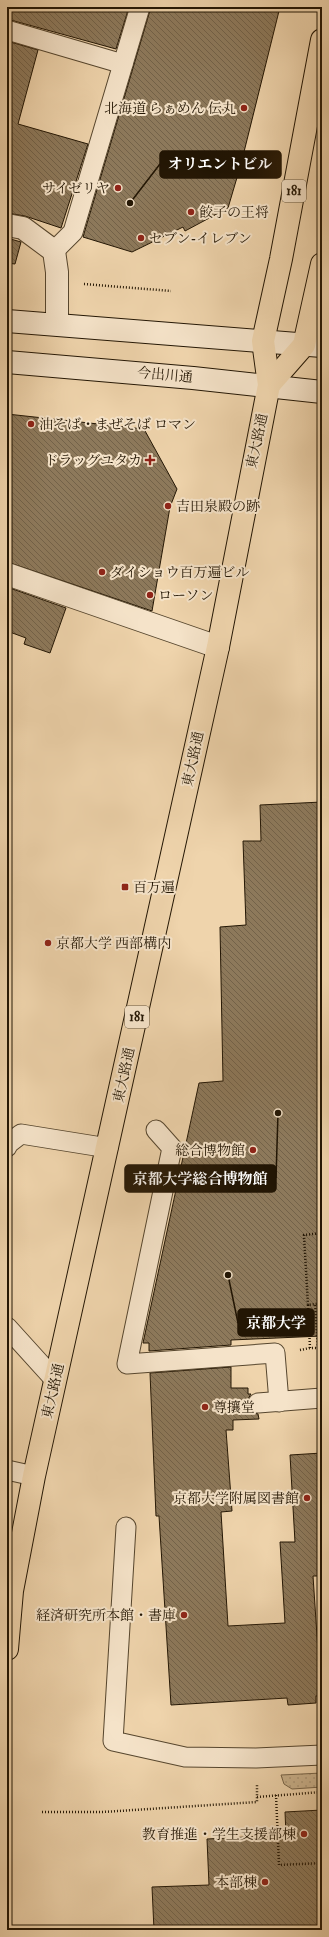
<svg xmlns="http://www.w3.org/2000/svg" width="329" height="1937" viewBox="0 0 329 1937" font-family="'IM FELL Double Pica','Noto Serif JP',serif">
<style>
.grass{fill:url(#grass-dots);stroke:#78654a}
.building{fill:url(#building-back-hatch);stroke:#231604}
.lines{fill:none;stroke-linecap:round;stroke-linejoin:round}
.lane-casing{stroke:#56462e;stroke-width:21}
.street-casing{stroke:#56462e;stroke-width:24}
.secondary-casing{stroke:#231604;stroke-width:24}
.primary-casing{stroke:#231604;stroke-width:24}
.path{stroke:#231604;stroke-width:2.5;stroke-dasharray:1 2;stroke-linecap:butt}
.lane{stroke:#f5e3c9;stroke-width:19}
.street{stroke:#f5e3c9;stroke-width:22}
.secondary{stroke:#f5e3c9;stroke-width:22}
.primary{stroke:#efd4ac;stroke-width:22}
.poi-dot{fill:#8f2418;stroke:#f5e3c9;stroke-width:1.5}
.labels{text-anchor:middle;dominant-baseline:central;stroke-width:4;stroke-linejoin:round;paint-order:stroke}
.shield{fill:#f5e3c9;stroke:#62543f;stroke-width:1}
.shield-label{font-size:13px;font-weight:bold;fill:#231604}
.poi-label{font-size:14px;fill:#231604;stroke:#f5e3c9;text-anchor:start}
.street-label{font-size:14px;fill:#231604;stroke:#f5e3c9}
.leader{fill:none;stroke:#231604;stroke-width:1.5}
.callout-dot{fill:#231604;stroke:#f5e3c9;stroke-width:1.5}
.callout{fill:#231604;stroke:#231604;stroke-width:1.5}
.callout-label{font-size:15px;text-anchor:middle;font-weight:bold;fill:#fff}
</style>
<defs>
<pattern id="grass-dots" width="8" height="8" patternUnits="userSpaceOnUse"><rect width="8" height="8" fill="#ccb48f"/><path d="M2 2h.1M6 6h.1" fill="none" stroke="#af9a7a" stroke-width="1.8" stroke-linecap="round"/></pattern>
<pattern id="building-back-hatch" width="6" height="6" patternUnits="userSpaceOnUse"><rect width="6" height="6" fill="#8d795b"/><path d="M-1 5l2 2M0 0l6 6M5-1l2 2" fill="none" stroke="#736249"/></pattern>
</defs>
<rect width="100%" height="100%" fill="#efd4ac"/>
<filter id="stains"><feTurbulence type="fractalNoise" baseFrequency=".005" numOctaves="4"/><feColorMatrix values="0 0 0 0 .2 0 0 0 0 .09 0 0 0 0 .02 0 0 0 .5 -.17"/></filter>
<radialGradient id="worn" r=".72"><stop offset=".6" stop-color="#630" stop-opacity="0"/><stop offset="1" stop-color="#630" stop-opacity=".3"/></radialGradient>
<path class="grass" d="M322,1773V1787L292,1789L284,1784L281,1775Z"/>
<g class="building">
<path d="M7,7H129L116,49L7,19Z"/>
<path d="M151,7H280L241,164L228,208L185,231L183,227L132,252L83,237Z"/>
<path d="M7,41L38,50L18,124L88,144L61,228L25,216L7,213Z"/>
<path d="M7,238L21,242L15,264L7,263Z"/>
<path d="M7,414L144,429L177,489L170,507L152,611L7,562Z"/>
<path d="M7,587L66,608L50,653L24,644L26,638L7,631Z"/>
<path d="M322,802V1336L231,1340V1345L149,1351V1343H143L199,1083L223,1081L220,927L246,925L243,841H261L260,805Z"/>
<path d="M231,1367V1388H248V1394H251L248,1399L247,1404L249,1410L258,1414L259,1419L233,1420V1430H226L232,1511L221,1512L228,1626L285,1623L280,1542H295L290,1455L322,1453V1576H313L321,1696H316V1703L288,1705L287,1698L171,1705L159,1516H156L150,1373Z"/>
<path d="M322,1810V1930H154L152,1887L209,1885L207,1839L286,1835L285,1812Z"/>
</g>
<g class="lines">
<defs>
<g id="lane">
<path d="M7,30L123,64"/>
<path d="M54,251L73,232L140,7"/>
<path d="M156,1130L172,1148L127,1364L275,1353L279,1402"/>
<path d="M7,1147L8,1144L21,1134L108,1148"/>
<path d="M7,1327L55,1380"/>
<path d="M258,1403L322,1398"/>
<path d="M7,1470L34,1476"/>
<path d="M126,1527L113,1741L185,1757L256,1758L322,1755"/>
</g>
<g id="street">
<path d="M7,225L23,228L54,251L57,272V324"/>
<path d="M7,574L218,647"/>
</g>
<g id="secondary">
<path d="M7,321L322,346"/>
<path d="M7,362L193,378L322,392"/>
</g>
<g id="primary">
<path d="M269,385L304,345L322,264"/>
<path d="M7,1649L12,1591L34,1476L218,647L269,385L263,341L281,259L322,40"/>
</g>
</defs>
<use href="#lane" class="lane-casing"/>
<use href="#street" class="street-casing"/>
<use href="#secondary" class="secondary-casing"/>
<use href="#primary" class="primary-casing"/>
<g class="path">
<path d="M84,284L171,291"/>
<path d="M322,1233L304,1235L308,1305L322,1303"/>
<path d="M308,1305L310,1348H318L315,1304"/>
<path d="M300,1350L310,1348"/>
<path d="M276,1795L279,1865L322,1863"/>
<path d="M257,1797L322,1792"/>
<path d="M42,1812H103L257,1802V1784"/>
</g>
<use href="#lane" class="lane"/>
<use href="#street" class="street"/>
<use href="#secondary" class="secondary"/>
<use href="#primary" class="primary"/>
</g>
<g class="poi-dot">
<circle cx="244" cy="108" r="4"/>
<circle cx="118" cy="188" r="4"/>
<circle cx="191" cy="212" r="4"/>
<circle cx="141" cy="238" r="4"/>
<circle cx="31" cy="424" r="4"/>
<path d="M148 454h4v4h4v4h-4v4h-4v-4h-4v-4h4z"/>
<circle cx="168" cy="506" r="4"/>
<circle cx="102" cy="572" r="4"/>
<circle cx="150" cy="595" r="4"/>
<rect x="121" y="883" width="8" height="8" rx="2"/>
<circle cx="48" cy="943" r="4"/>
<circle cx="253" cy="1150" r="4"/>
<circle cx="205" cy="1407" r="4"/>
<circle cx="307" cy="1498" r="4"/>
<circle cx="184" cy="1615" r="4"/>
<circle cx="304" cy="1834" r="4"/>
<circle cx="265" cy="1882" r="4"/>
</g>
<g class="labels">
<g class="shield">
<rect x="282" y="180" width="24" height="22" rx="3"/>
<rect x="125" y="1006" width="24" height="22" rx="3"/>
</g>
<g class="shield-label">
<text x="294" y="191">181</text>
<text x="137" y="1017">181</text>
</g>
<g class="poi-label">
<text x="236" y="108" text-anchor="end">北海道 らぁめん 伝丸</text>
<text x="110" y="188" text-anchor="end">サイゼリヤ</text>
<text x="199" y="212">餃子の王将</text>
<text x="149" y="238">セブン-イレブン</text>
<text x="39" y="424">油そば・まぜそば ロマン</text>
<text x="142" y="460" text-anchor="end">ドラッグユタカ</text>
<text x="176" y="506">吉田泉殿の跡</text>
<text x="110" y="572">ダイショウ百万遍ビル</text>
<text x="158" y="595">ローソン</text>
<text x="133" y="887">百万遍</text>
<text x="56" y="943">京都大学 西部構内</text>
<text x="245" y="1150" text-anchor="end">総合博物館</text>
<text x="213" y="1407">尊攘堂</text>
<text x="299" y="1498" text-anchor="end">京都大学附属図書館</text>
<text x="176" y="1615" text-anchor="end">経済研究所本館・書庫</text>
<text x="296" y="1834" text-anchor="end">教育推進・学生支援部棟</text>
<text x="257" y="1882" text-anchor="end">本部棟</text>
</g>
<g class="street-label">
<text transform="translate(165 375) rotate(5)">今出川通</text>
<text transform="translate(257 441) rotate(-78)">東大路通</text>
<text transform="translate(193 759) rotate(-78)">東大路通</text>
<text transform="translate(124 1075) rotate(-78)">東大路通</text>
<text transform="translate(53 1391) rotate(-77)">東大路通</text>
</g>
</g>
<path class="leader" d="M130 203L160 164M278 1113L276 1178M228 1275L238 1323"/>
<g class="callout-dot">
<circle cx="130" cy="203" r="4"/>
<circle cx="278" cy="1113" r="4"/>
<circle cx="228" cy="1275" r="4"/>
</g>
<g class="callout">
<rect x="160" y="151" width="121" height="27" rx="4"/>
<rect x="125" y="1165" width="151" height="27" rx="4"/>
<rect x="238" y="1309" width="76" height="27" rx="4"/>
</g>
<g class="callout-label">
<text x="220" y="169">オリエントビル</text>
<text x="200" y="1184">京都大学総合博物館</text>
<text x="276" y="1328">京都大学</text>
</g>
<rect width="329" height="1937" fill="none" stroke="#efd4ac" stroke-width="24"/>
<rect x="8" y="8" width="313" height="1921" fill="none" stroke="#231604" stroke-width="2"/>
<rect x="12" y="12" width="305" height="1913" fill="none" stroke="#231604"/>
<rect width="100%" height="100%" filter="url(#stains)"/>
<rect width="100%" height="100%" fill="url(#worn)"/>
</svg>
